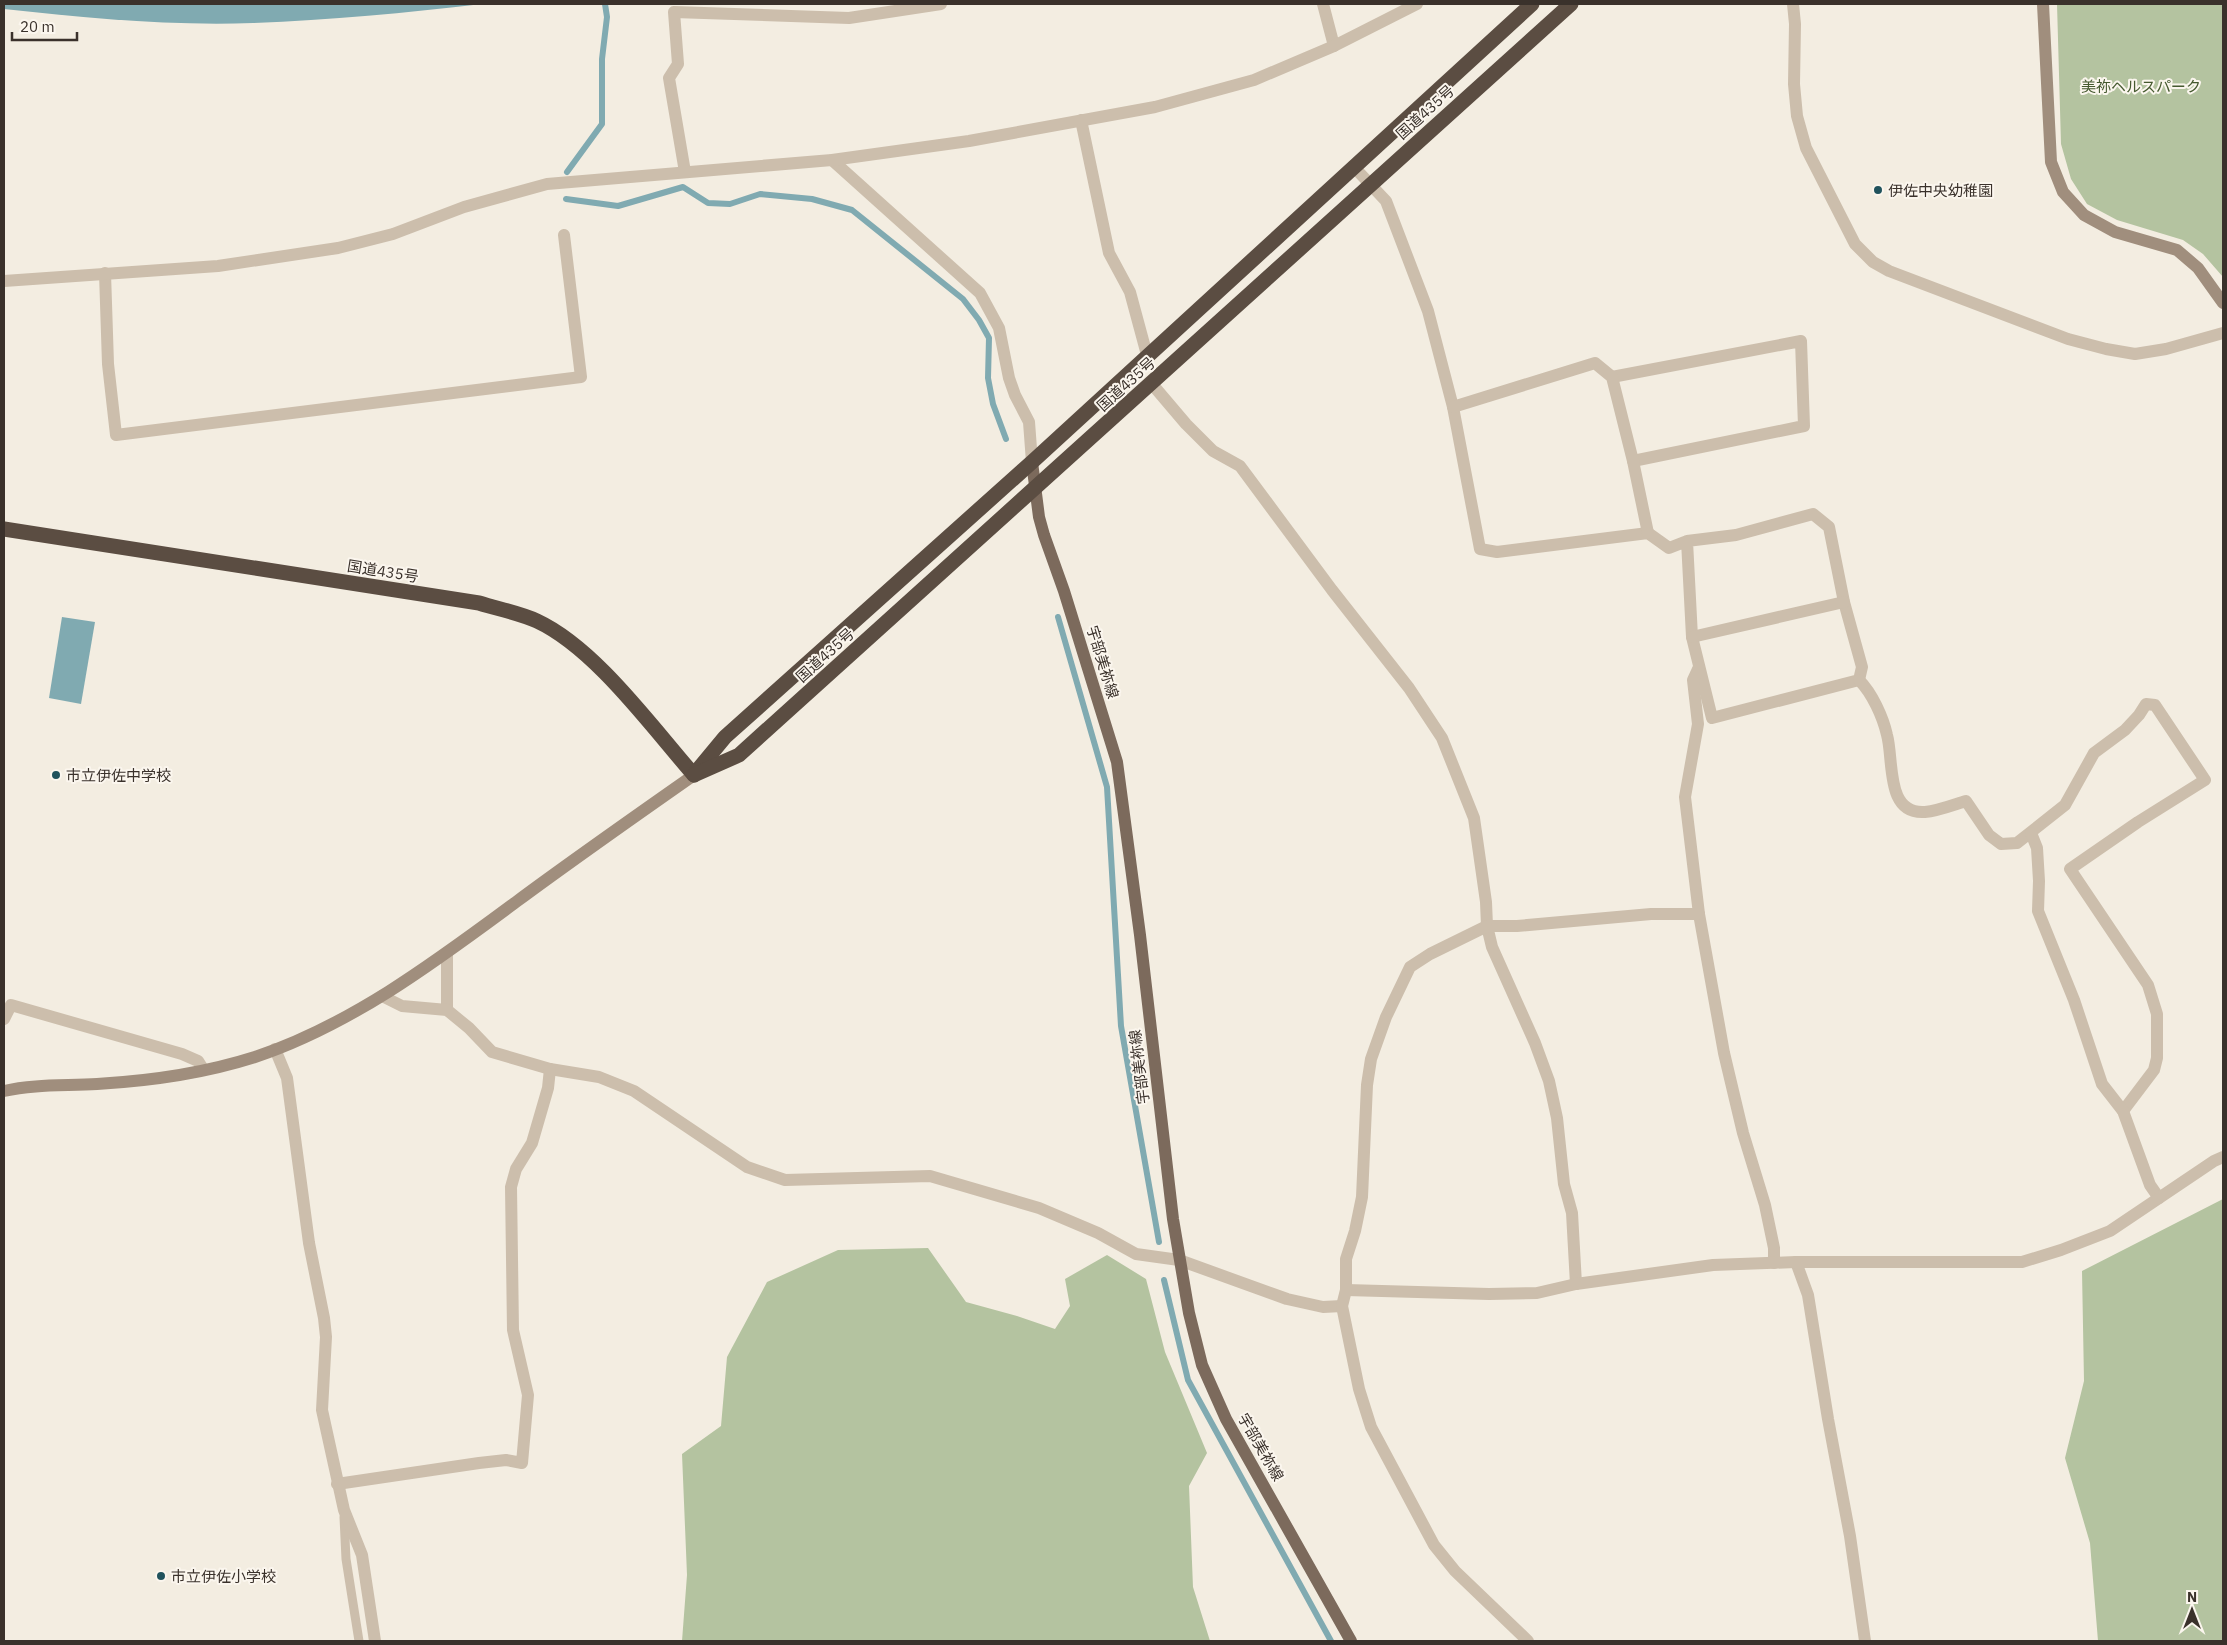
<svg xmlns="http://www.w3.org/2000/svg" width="2227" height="1645" viewBox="0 0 2227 1645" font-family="'IBM Plex Sans','Noto Sans JP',sans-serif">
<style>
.green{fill:#b4c3a0}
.water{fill:#80aab1}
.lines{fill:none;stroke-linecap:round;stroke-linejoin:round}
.stream{stroke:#80aab1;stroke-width:6}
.lane{stroke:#ccbeac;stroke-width:9}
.street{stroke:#ccbeac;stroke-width:12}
.secondary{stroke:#a08e7d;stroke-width:12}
.primary{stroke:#7c6a5c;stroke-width:12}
.highway{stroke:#5b4d42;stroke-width:15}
.poi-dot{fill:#20525c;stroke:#fbf6ee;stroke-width:2}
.labels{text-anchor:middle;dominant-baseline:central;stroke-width:4;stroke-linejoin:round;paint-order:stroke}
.park-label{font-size:15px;fill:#45592f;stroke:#fbf6ee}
.street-label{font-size:15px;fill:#3a312b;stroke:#fbf6ee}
.poi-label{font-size:15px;fill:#3a312b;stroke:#fbf6ee;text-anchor:start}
</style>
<rect width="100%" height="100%" fill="#f3ede1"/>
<g class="green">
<path d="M2057,4H2223V277L2203,254L2183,240L2117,220L2087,204L2071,179L2061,144Z"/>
<path d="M2223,1199V1641H2098L2090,1543L2065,1458L2084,1381L2082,1271Z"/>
<path d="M928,1248L966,1302L1017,1316L1055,1329L1070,1306L1065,1279L1107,1255L1146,1279L1165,1352L1207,1453L1189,1486L1193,1587L1210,1641H682L687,1575L682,1454L721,1426L727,1357L767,1282L838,1250Z"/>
</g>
<g class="water">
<path d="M4,4H482C406,13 329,20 253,23C170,26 86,18 4,9Z"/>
<path d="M62,617L95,622L81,704L49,698Z"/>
</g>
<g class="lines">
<g class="stream">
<path d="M567,172L602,124V59L607,17L605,4"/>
<path d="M566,199L618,206L683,187L708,203L730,204L760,194L812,199L852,210L963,299L979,320L989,338L988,378L993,404L1006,439"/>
<path d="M1058,617L1107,787L1121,1026L1159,1242"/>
<path d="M1164,1280L1188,1380L1331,1641"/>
</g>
<path class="lane" d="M344,1517L346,1559L359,1641"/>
<g class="street">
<path d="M1323,4L1334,46"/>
<path d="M1793,4L1795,24L1794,84L1797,116L1806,148L1855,244L1873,262L1889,271L2068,339L2106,349L2135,354L2166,349L2223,333"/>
<path d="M1081,120L1109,253L1130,292L1147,355"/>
<path d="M832,160L980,293L999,328L1009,378L1015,395L1029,422L1032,462"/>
<path d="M1353,166L1386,201L1428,311L1453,407L1480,549L1497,552L1648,533L1669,548L1687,541L1736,535L1813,514L1829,527L1844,602L1862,667L1859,680L1712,718L1692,637L1687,541"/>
<path d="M685,172L669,78L678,64L674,12L849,18L941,4"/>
<path d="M105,273L108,364L116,435L581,377L564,235"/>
<path d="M4,281L218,266L338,248L393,234L464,207L547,184L832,160L969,141L1155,107L1254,80L1334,46L1417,4"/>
<path d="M1612,377L1801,341L1804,426L1633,461"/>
<path d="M1152,384L1186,424L1213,451L1240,466L1332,590L1409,688L1442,738L1474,818L1486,902L1487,926L1492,947L1535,1043L1549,1081L1557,1118L1564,1184L1572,1213L1576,1284"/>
<path d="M1453,407L1595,363L1612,377L1633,461L1648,533"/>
<path d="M1692,637L1844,602"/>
<path d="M1699,667L1693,680L1698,724L1685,797L1699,914L1724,1053L1743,1133L1765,1205L1774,1248V1263"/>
<path d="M1859,680C1872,693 1883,717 1887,735C1894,760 1885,815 1925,812C1938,811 1953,805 1966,801L1989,835L2001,844L2017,843L2065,805L2094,753L2125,730L2139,715L2146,704L2155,705L2205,780L2138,822L2070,869L2148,985L2157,1014V1058L2154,1070L2123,1111"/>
<path d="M2031,833L2037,848L2039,881L2038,911L2074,1000L2102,1084L2123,1111L2150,1185L2159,1198"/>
<path d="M447,953V1010"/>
<path d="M382,996L402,1006L447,1010L469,1028L492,1052L550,1069L599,1077L634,1091L747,1167L785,1180L930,1176L1039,1208L1098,1233L1136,1254L1179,1260L1287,1299L1323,1307L1342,1306"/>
<path d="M4,1019L11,1005L182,1054L198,1061L203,1069"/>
<path d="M275,1049L287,1078L309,1243L324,1318L326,1337L322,1410L344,1510L362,1555L375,1641"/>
<path d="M1796,1262L1808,1295L1828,1419L1850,1536L1865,1641"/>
<path d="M1346,1290L1489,1294L1537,1293L1576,1284L1713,1265L1796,1262H2022L2061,1250L2110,1231L2214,1161L2223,1157"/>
<path d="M337,1484L479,1463L506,1460L522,1463L528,1395L513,1330L511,1187L516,1169L532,1143L548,1088L550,1069"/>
<path d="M1528,1641L1455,1571L1434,1545L1371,1427L1359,1389L1342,1306L1346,1290V1259L1355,1231L1362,1197L1367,1085L1371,1059L1386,1017L1410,967L1430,954L1487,926H1517L1651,914H1699"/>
</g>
<g class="secondary">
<path d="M2043,4L2051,162L2063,192L2084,215L2115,232L2177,250L2198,268L2223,303"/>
<path d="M4,1091C34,1084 66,1086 97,1084C149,1081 205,1073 255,1057C351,1025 435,962 516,902C574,859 634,817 694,775"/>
</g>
<path class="primary" d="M1032,462L1039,517L1044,535L1064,591L1117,762L1140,935L1173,1219L1189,1313L1202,1365L1226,1419L1351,1641"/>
<g class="highway">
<path d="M4,529L479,603C498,609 520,613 537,621C595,648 651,726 694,775"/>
<path d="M696,772L725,737L1032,462L1532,4"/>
<path d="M694,775L739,755L1571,4"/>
</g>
</g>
<g class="poi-dot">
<circle cx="1878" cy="190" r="5"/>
<circle cx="56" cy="775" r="5"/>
<circle cx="161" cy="1576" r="5"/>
</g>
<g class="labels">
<g class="park-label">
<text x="2141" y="86">美祢ヘルスパーク</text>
</g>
<g class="street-label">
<text transform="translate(1425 112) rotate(-42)">国道435号</text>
<text transform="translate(1126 384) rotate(-42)">国道435号</text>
<text transform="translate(383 571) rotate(9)">国道435号</text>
<text transform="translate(825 655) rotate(-42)">国道435号</text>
<text transform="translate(1103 662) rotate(73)">宇部美祢線</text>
<text transform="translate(1139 1067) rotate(-97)">宇部美祢線</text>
<text transform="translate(1261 1447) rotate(60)">宇部美祢線</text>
</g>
<g class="poi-label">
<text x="1888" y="190">伊佐中央幼稚園</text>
<text x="66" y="775">市立伊佐中学校</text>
<text x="171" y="1576">市立伊佐小学校</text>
</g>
</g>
<rect width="2227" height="1645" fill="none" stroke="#3a312b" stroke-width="10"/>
<g transform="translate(2192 1610)" stroke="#fbf6ee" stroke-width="4" paint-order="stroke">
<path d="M0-4L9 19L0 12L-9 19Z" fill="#3a312b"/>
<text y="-8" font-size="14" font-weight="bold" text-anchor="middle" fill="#3a312b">N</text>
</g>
<path d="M12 32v8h65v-8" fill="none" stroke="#3a312b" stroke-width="2.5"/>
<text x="20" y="32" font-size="15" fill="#3a312b" stroke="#fbf6ee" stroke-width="4" paint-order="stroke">20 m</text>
</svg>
